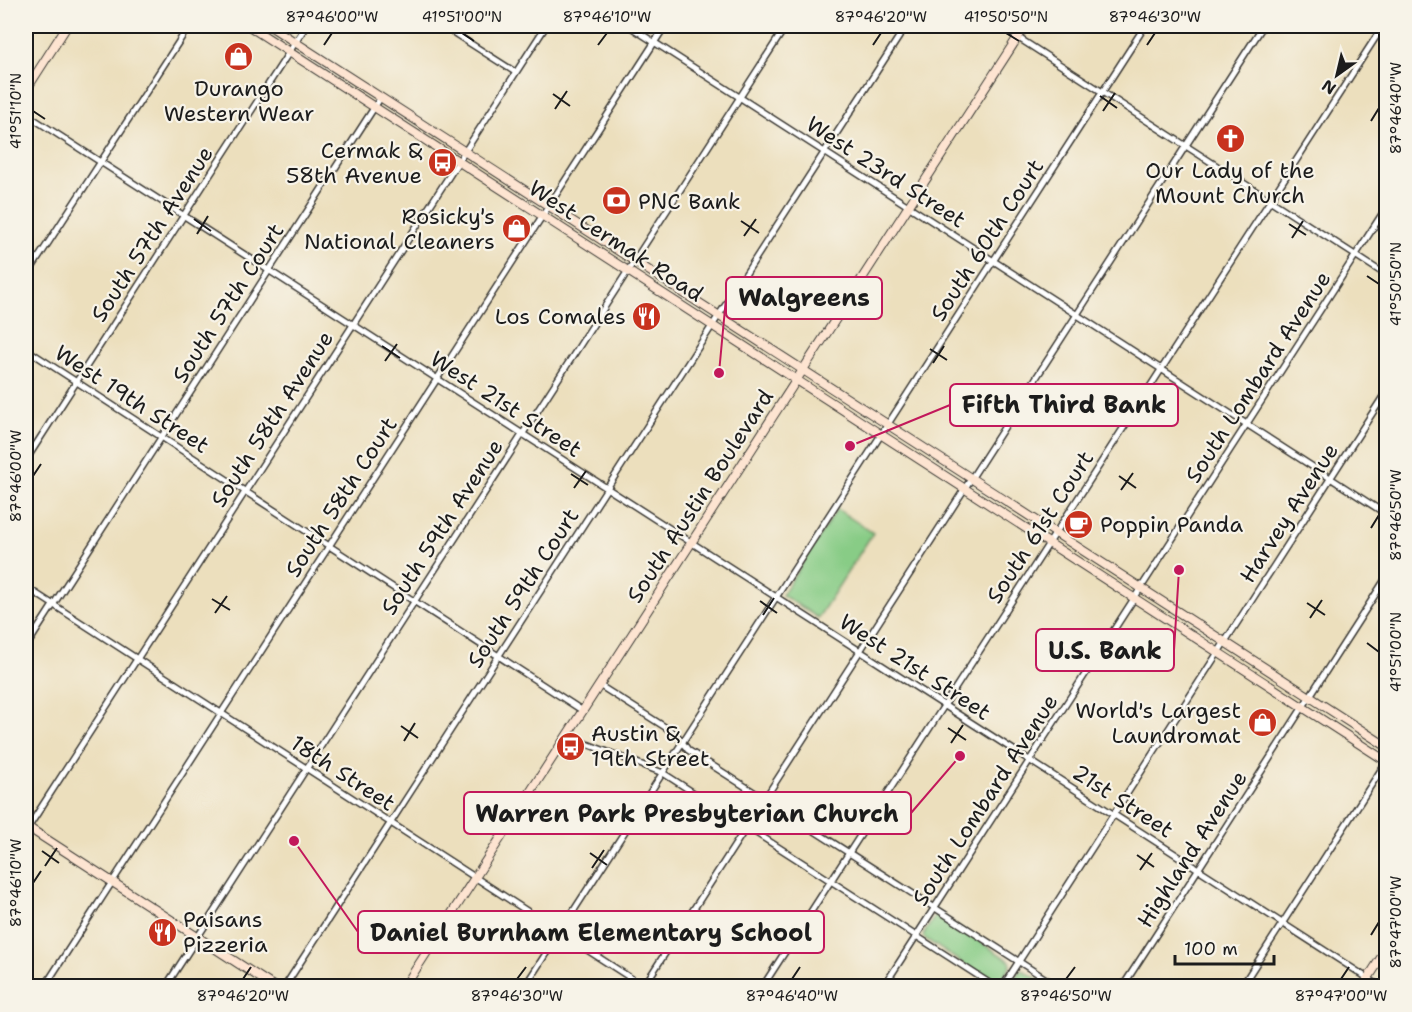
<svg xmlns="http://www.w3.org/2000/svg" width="1412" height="1012" viewBox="0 0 1412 1012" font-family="'Shantell Sans',sans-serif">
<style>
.green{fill:#88cc86;stroke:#527451;stroke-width:1.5}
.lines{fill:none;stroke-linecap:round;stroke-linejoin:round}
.street-casing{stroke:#3b3934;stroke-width:8}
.secondary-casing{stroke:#3b3934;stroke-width:10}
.street{stroke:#fff;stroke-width:5}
.secondary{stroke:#fde4d1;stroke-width:8}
.ticks{fill:none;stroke:#1c1c1c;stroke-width:2}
.labels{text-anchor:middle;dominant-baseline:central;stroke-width:4.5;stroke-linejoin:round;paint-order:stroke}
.poi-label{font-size:22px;fill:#1c1c1c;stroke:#f7f3e8;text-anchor:end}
.street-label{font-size:22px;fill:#1c1c1c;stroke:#f7f3e8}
.leader{fill:none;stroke:#c2185b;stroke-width:2}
.callout-dot{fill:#c2185b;stroke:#f7f3e8;stroke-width:2}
.callout{fill:#f7f3e8;stroke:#c2185b;stroke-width:2}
.callout-label{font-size:24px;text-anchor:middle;font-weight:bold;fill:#1c1c1c}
.neatline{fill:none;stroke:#1c1c1c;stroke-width:2}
.ticks-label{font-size:15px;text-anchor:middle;fill:#1c1c1c}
</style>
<rect width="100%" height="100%" fill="#f7f3e8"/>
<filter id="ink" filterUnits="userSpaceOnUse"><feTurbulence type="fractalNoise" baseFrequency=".0167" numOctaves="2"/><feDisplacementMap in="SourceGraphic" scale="12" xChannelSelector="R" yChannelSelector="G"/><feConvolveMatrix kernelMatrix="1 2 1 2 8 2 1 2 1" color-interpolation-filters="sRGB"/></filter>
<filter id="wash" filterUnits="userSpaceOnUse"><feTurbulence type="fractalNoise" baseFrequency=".008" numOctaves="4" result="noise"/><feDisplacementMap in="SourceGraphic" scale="24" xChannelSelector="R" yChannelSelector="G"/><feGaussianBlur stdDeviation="1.35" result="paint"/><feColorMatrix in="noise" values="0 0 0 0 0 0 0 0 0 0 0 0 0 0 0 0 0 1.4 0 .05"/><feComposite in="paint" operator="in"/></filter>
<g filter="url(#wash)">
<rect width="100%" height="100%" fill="#ecdfbd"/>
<g class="green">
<path d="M837,509L873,533L818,618L782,595Z"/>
<path d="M939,915L1010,961L1011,965L999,984L995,985L924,938L923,935L935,916Z"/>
<path d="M1020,970H1023L1049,986H1009Z"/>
</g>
</g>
<g filter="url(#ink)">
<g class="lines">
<defs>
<g id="street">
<path d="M443,26L515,72"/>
<path d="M629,26L1386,514"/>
<path d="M1000,26L1386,275"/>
<path d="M1369,26L1386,37"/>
<path d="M26,114L1380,986"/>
<path d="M26,277L189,26"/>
<path d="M26,349L583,711"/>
<path d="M26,460L306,26"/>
<path d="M26,587L643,986"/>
<path d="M26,647L381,97"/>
<path d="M599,685L676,734L688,750L1057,986"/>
<path d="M566,736L663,773L994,986"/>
<path d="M26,831L546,26"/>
<path d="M45,986L665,26"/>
<path d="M166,986L786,26"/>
<path d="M285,986L906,26"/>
<path d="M525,986L1145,26"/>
<path d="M644,986L1263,26"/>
<path d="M763,986L1383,26"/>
<path d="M884,986L1386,208"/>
<path d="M1003,986L1386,392"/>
<path d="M1123,986L1386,578"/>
<path d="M1242,986L1386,762"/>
</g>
<g id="secondary">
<path d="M249,26L1386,761"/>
<path d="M270,26L1386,746"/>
<path d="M26,90L67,26"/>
<path d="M26,826L273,986"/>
<path d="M405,986L1025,26"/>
<path d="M1363,986L1386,950"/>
</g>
</defs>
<use href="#street" class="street-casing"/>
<use href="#secondary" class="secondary-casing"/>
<use href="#street" class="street"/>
<use href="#secondary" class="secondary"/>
</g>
</g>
<path class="ticks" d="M462,33L474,41M1006,33L1019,41M324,45L332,33M598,45L607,33M873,45L881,33M1147,45L1155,33M553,94L570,106M1100,96L1117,108M555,109L567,91M33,111L45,119M1103,111L1115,93M1371,121L1379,108M194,219L211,231M741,221L759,233M1289,224L1306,235M197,234L208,216M744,236L756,219M1292,238L1303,221M1367,276L1379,284M382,346L400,358M930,349L947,360M385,361L397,344M933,363L944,346M571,474L588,485M33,476L41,464M1119,476L1136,488M574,488L586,471M1121,490L1133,473M1371,528L1379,515M212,599L230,610M760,601L777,613M1307,603L1325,615M215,613L227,596M763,615L774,598M1310,618L1322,600M1367,643L1379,652M401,726L418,738M948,728L966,740M404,741L415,723M951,743L963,725M42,851L59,863M590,853L607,865M1137,855L1154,867M45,866L57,848M592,868L604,850M1140,870L1152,853M33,883L41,871M1371,935L1379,922M243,979L251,967M517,979L526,967M792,979L800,967M1066,979L1075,967M1341,979L1349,967"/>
<defs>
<symbol id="shop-disc" viewBox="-11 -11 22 22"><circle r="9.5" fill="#c8321e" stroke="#f7f3e8"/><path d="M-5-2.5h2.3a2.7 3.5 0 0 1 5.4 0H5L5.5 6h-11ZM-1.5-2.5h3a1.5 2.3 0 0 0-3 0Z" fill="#fff"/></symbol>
<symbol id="church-disc" viewBox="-11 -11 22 22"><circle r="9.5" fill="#c8321e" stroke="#f7f3e8"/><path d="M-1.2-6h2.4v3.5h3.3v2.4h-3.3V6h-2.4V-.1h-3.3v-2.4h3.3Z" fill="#fff"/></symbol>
<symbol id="bus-disc" viewBox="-11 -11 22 22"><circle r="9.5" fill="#c8321e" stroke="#f7f3e8"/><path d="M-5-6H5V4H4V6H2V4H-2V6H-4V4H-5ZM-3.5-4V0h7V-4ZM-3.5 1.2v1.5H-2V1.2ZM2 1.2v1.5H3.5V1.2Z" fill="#fff"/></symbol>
<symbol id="bank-disc" viewBox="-11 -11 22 22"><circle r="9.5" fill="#c8321e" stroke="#f7f3e8"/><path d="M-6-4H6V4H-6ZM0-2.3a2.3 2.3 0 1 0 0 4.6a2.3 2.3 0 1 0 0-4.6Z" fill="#fff"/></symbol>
<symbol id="restaurant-disc" viewBox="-11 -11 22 22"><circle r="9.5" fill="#c8321e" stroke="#f7f3e8"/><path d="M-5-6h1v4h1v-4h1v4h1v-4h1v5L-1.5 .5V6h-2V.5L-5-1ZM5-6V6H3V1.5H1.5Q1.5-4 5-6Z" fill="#fff"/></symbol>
<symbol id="cafe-disc" viewBox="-11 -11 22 22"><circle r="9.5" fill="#c8321e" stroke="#f7f3e8"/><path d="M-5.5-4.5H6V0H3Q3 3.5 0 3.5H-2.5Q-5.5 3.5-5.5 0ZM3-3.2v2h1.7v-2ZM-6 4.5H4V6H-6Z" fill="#fff"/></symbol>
</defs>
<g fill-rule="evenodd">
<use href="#shop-disc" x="222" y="40" width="33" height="33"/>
<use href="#church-disc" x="1214" y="122" width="33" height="33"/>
<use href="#bus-disc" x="426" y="146" width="33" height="33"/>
<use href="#bank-disc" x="600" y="184" width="33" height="33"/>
<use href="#shop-disc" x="500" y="212" width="33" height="33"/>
<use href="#restaurant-disc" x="630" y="300" width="33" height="33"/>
<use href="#cafe-disc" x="1062" y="508" width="33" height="33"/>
<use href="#shop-disc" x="1246" y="706" width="33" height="33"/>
<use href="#bus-disc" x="554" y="730" width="33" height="33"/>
<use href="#restaurant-disc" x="146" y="916" width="33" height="33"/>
</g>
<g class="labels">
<g class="poi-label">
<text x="239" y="88" text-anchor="middle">Durango<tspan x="239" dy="25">Western Wear</tspan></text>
<text x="422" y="150">Cermak &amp;<tspan x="422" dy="25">58th Avenue</tspan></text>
<text x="1230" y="170" text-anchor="middle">Our Lady of the<tspan x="1230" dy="25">Mount Church</tspan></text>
<text x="638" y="201" text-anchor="start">PNC Bank</text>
<text x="495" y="216">Rosicky's<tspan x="495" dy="25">National Cleaners</tspan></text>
<text x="626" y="316">Los Comales</text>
<text x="1100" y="524" text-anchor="start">Poppin Panda</text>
<text x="1241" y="710">World's Largest<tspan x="1241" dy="25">Laundromat</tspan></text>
<text x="591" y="733" text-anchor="start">Austin &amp;<tspan x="591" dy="25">19th Street</tspan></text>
<text x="183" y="919" text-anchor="start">Paisans<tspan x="183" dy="25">Pizzeria</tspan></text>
</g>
<g class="street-label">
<text transform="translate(886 172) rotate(33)">West 23rd Street</text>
<text transform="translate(152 234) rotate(-57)">South 57th Avenue</text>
<text transform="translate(987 240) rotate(-57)">South 60th Court</text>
<text transform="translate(616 241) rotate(33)">West Cermak Road</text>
<text transform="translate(228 303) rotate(-57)">South 57th Court</text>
<text transform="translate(1258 377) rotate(-57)">South Lombard Avenue</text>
<text transform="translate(132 399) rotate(33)">West 19th Street</text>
<text transform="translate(506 404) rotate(33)">West 21st Street</text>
<text transform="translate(272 419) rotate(-57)">South 58th Avenue</text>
<text transform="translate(700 496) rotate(-57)">South Austin Boulevard</text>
<text transform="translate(341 497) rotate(-57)">South 58th Court</text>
<text transform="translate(1289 513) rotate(-57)">Harvey Avenue</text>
<text transform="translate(442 527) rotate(-57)">South 59th Avenue</text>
<text transform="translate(1040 527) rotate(-57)">South 61st Court</text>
<text transform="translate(523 588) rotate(-57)">South 59th Court</text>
<text transform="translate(915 667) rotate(33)">West 21st Street</text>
<text transform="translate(343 773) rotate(33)">18th Street</text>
<text transform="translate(985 800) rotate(-57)">South Lombard Avenue</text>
<text transform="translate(1123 801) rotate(33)">21st Street</text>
<text transform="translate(1192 849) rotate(-57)">Highland Avenue</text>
</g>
</g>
<path class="leader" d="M719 373L726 298M850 446L950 405M1179 570L1174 650M960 756L911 813M294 841L358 932"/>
<g class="callout-dot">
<circle cx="719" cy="373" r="6"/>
<circle cx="850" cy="446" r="6"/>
<circle cx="1179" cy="570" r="6"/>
<circle cx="960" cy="756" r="6"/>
<circle cx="294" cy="841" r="6"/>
</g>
<g class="callout">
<rect x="726" y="277" width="156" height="42" rx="6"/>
<rect x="950" y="384" width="228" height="42" rx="6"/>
<rect x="1036" y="629" width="138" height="42" rx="6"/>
<rect x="464" y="792" width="447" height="42" rx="6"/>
<rect x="358" y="911" width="466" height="42" rx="6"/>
</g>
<g class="callout-label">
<text x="804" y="306">Walgreens</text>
<text x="1064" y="413">Fifth Third Bank</text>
<text x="1105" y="659">U.S. Bank</text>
<text x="687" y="822">Warren Park Presbyterian Church</text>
<text x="591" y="941">Daniel Burnham Elementary School</text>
</g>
<rect width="1412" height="1012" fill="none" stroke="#f7f3e8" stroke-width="66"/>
<g transform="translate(1337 75) rotate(214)" stroke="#f7f3e8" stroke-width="4.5" paint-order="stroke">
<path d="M0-4.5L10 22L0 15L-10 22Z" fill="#1c1c1c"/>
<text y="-9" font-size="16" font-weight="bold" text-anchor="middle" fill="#1c1c1c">N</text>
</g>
<path d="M1175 955v9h99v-9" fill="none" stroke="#1c1c1c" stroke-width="3"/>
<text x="1184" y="955" font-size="18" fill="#1c1c1c" stroke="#f7f3e8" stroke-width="4.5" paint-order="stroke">100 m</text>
<rect x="33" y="33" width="1346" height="946" class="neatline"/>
<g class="ticks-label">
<text x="332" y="22">87°46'00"W</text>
<text x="462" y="22">41°51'00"N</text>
<text x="607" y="22">87°46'10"W</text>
<text x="881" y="22">87°46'20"W</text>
<text x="1006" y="22">41°50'50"N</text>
<text x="1155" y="22">87°46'30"W</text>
<text transform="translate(1396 108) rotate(-90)" y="5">87°46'40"W</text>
<text transform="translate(16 111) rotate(-90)" y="5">41°51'10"N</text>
<text transform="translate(1396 284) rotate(-90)" y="5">41°50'50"N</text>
<text transform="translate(16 476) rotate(-90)" y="5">87°46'00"W</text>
<text transform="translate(1396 515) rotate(-90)" y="5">87°46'50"W</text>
<text transform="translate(1396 652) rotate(-90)" y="5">41°51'00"N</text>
<text transform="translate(16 883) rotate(-90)" y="5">87°46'10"W</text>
<text transform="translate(1396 922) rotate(-90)" y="5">87°47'00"W</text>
<text x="243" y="1001">87°46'20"W</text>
<text x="517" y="1001">87°46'30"W</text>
<text x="792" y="1001">87°46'40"W</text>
<text x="1066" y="1001">87°46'50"W</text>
<text x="1341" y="1001">87°47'00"W</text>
</g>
</svg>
